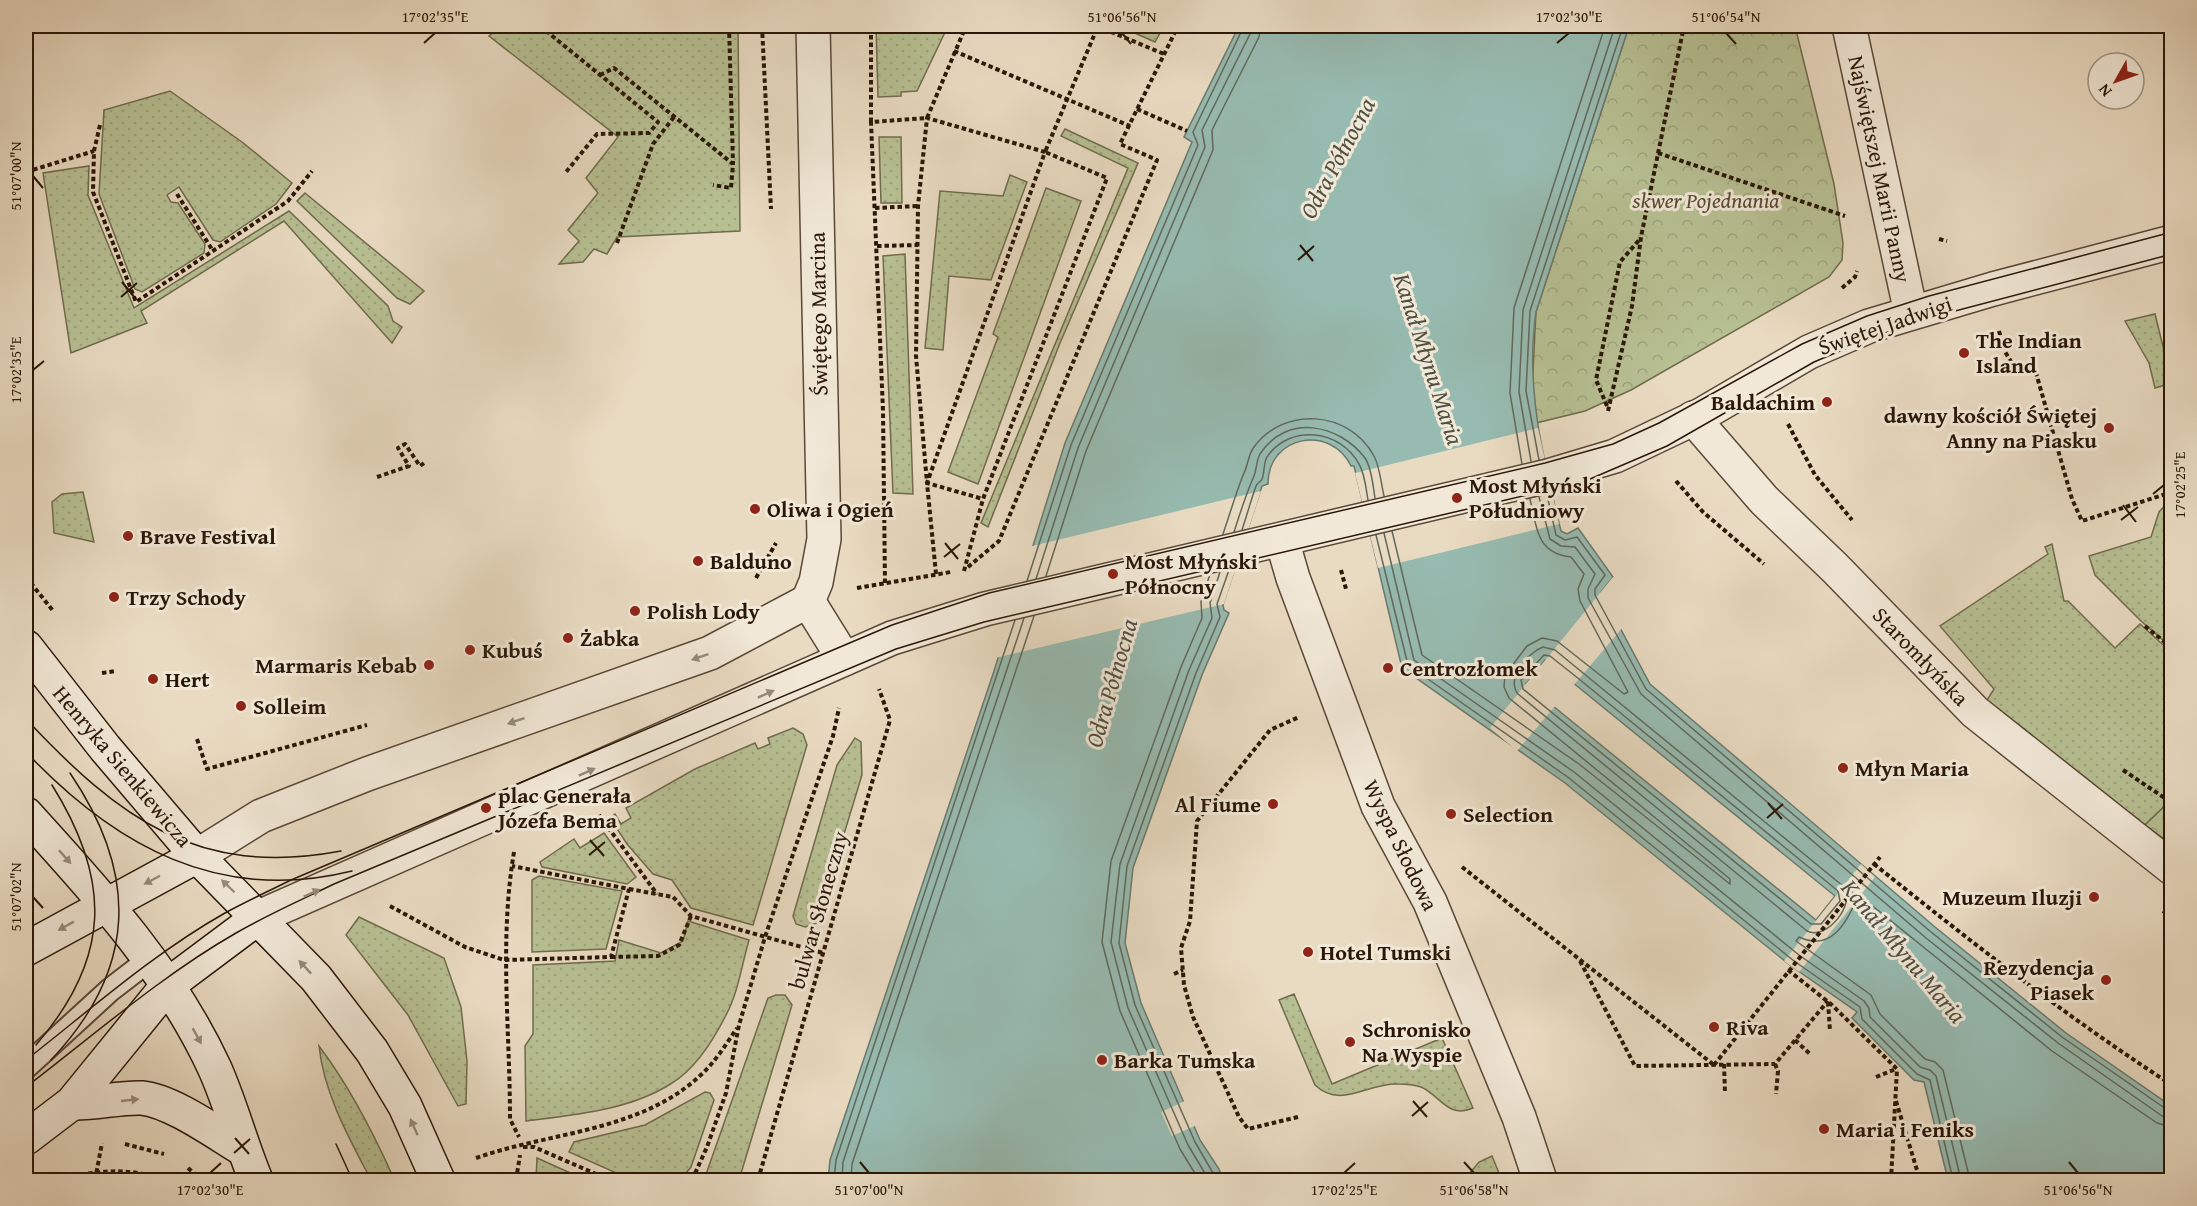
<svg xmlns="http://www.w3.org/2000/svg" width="2197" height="1206" viewBox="0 0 2197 1206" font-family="'Gentium Book Plus',serif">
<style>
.grass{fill:url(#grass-dots);stroke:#706c4d;stroke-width:1.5}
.park{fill:url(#park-crowns);stroke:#706c4d;stroke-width:1.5}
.water{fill:#97bbb1;stroke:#6b796d;stroke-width:1.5;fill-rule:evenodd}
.pier{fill:#e9dbc2}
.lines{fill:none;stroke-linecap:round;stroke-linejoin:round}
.shore{stroke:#60695c;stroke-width:1.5}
.lane-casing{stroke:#5a4836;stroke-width:26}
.street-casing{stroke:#5a4836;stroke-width:36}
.secondary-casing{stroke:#2a1707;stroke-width:36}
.path{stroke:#2a1707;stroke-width:4;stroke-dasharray:4.5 3;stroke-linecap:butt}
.lane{stroke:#f1e8d7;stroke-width:22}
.street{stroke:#f1e8d7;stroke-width:33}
.secondary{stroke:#f1e8d7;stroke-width:33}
.tram{stroke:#2a1707;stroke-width:1.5}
.oneway{fill:#978a79}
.ticks{fill:none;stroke:#2a1707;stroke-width:2}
.poi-dot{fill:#8f2418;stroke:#f1e8d7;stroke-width:2}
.labels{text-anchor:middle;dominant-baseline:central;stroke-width:6;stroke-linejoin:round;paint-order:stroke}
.street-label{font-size:22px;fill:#2a1707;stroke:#f1e8d7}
.park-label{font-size:22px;font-style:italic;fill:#544a31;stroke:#f1e8d7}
.poi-label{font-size:22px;font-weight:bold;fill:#2a1707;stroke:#f1e8d7;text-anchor:start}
.water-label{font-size:24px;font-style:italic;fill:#505042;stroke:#f1e8d7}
.neatline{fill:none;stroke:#2a1707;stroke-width:2}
.ticks-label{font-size:15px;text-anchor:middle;fill:#2a1707}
</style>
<defs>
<pattern id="grass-dots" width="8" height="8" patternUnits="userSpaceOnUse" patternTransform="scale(1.5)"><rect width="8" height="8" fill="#b7c093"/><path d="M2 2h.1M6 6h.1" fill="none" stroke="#9ea47d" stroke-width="1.8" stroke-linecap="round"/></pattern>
<pattern id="park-crowns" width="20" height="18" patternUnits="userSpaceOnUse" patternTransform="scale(1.5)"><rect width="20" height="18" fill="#b7c093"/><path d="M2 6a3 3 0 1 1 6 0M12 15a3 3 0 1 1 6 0" fill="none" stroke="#9ea47d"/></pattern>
</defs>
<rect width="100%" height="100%" fill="#e9dbc2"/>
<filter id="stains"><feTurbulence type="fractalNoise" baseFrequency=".00333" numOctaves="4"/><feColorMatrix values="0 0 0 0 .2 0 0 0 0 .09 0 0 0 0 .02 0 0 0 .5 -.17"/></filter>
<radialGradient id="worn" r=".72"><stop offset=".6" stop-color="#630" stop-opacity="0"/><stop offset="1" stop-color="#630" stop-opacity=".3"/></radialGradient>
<g class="grass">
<path d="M501,26H738L740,231L617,237L607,254L594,249L583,262L559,264L579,241L568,230L598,193L586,178L618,137L489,36Z"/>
<path d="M876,26H953H948L917,91L901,92V96L878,97Z"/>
<path d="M1119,26H1164L1155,42Z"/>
<path d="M170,91L242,142L292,183L276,204L220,242L213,240L179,187L167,195L171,202L178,203L205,244L204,253L142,292L135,289L99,194L104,110Z"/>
<path d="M1065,129L1138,163L1060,343L988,527L981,523L1128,168L1061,136Z"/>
<path d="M879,137H901L902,203H881Z"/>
<path d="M89,166L88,195L134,308L289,211L388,306L393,321L402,327L392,343L284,221L141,311L147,323L71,353L43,173Z"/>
<path d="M1010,175L1027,182L991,280L949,276L943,350L925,348L940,191L1003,196Z"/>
<path d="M1046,188L1081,201L978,484L948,472L998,337L993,334Z"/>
<path d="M305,193L424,291L410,304L397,298L297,201Z"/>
<path d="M905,254L913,494L893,493L883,256Z"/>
<path d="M2155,314L2170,375L2165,385L2155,388L2149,363L2125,321Z"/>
<path d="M83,492L94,542L54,533L52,502L62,494Z"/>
<path d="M2171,497H2172L2171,647L2142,622L2095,575L2089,556L2151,537L2159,512L2168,502L2167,499Z"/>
<path d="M2052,544L2064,601H2068L2115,648L2140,624L2171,652V800L2145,825L1987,700L1994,689L1940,626L2048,554L2045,547Z"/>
<path d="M793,728L803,734L807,745L753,925L691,908L672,880L653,874L627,844L610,818L615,814L621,824L631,818L626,808L695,769L755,743L758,749L770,744L768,738Z"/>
<path d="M855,738L861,742L862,775L817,923L805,927L796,924L793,916L837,765Z"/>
<path d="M604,833L636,877L627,884L542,867L540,862L574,839L580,848Z"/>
<path d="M539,876L622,891L606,949L532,952V880Z"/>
<path d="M359,917L444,958L461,1007L467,1061L466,1104L458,1106L408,1015L346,935Z"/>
<path d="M688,921L749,940C742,964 738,993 726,1015C714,1039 695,1069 672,1083C631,1110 574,1115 526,1121L525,1046L533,1034V965L615,961L619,940L661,953L683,941Z"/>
<path d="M1294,994L1332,1084L1442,1038L1473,1108C1448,1119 1441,1096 1421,1087C1415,1085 1405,1084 1398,1084C1369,1082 1341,1110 1315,1085L1279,1000Z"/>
<path d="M776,995H785L792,1005L739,1180H704L768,998Z"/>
<path d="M319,1046C350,1087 373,1132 394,1179L371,1180C349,1138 324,1094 319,1046Z"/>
<path d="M705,1092L710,1093L714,1100L691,1167L680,1180H632L569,1152L574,1142L645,1125Z"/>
<path d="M1492,1156L1501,1178L1494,1180H1464L1479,1162Z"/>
<path d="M537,1158L586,1180H536Z"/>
</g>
<g class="park">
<path d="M1629,26H1795L1834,184L1843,243L1842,260L1829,277L1631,390L1585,411L1536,423L1532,391L1536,312Z"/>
<path d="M2171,800V844L2145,825Z"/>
</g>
<path class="water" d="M1239,26H1629L1536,312C1525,387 1543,458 1561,531L1567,534L1578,528L1613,577L1601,592L1650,684L1935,927L2066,1033L2171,1106V1180H1948L1924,1082L1914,1080L1852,1018L1857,1012L1791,966L1565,783L1402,668L1354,466H1351C1331,424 1268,435 1268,484L1262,486L1223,605L1224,610L1229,613L1202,675L1133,868L1125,943L1141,1003L1200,1140L1219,1169L1223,1180H828L830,1160L994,671L1065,443L1192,142L1184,137ZM1545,660L1835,896L1816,920L1526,684Z"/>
<g class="pier">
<path d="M1538,428L1559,524L1378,568L1355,473Z"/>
<path d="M1261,491L1224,604L995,658L1028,547Z"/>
<path d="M1613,577L1615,579L1604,593L1623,627L1573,686L1546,664L1530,683L1556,705L1517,751L1490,728Z"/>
<path d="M1861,864L1875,877L1799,972L1784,961Z"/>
<path d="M1187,1100L1197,1125L1172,1136L1161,1112Z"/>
</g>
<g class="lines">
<g class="shore">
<path d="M1539,460L1526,391L1530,311L1623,26"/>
<path d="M1531,461L1519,392L1523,310L1615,26"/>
<path d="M1522,464L1510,393L1514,308L1605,26"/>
<path d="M1547,495L1556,535L1565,540L1577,537L1605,575L1595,589V595L1646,689L1931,932L2062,1037L2166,1109L2172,1110"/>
<path d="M1539,497L1550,539L1561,546L1575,547L1595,574L1588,589V598L1641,694L1926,938L2058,1043L2162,1116L2172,1118"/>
<path d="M1242,530C1247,515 1251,500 1256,486C1257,483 1261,482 1262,479C1265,472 1263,464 1267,457C1290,423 1341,430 1359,464C1365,474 1366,489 1368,500"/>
<path d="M1392,531L1422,655L1579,764L1730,884V879L1509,698L1504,687L1505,675L1527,646L1542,638L1557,641L1624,694L1628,692L1580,601L1578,589L1584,574L1571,557C1536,553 1537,528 1530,499"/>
<path d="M1234,532C1240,513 1246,494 1254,476C1257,469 1256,461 1260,454C1287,413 1339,424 1365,458C1372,468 1373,487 1375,498"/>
<path d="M1384,533L1414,660L1574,772L1799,955L1864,1001L1869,1008L1870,1017L1920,1067L1930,1070L1936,1076L1961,1180"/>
<path d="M1223,534C1230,514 1236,492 1244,473C1248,465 1248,455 1254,447C1284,406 1349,410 1374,456C1380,467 1381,484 1384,496"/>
<path d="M1376,535L1408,665L1569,778L1794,961L1860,1007L1862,1019L1917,1074L1930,1080L1953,1180"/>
<path d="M1046,576L1086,451L1213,150L1212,130L1259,37L1261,26"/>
<path d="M1036,579L1078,448L1205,147L1202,130L1250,34L1252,26"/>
<path d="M1027,581L1071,445L1198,145L1193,132L1244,26"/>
<path d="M1543,647L1555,650L1843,886C1857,903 1827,941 1807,931L1518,694C1506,679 1527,653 1543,647Z"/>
<path d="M1544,655L1550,656L1579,679L1838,891L1840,901L1821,924H1811L1523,689L1521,680Z"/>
<path d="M834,1180L836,1160L1015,620"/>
<path d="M842,1180L843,1162L1024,618"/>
<path d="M851,1180L852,1164L1034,616"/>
<path d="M1199,1180L1180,1149L1120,1011L1102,942L1111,861L1181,667L1202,618L1201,602L1210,574"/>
<path d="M1209,1180L1188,1145L1128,1008L1111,942L1120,864L1189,670L1212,618L1210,603L1220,572"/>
<path d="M1217,1180L1195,1142L1135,1005L1119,943L1127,866L1196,673L1220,617L1217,604L1229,570"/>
<path d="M1970,1180L1943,1070L1935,1062L1925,1059L1880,1014L1871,995L1796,941L1799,937C1833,953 1847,920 1859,895L2052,1051L2157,1123L2172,1127"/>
</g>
<defs>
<path id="lane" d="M26,1067L110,990L149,960"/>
<g id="street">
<path d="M1849,26L1911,313"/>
<path d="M1693,418L1764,500L1835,568L1975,712L2172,868"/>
<path d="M1282,540L1293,578L1378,806L1430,902L1519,1117L1540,1180"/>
<path d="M808,601L816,582L824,539L813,26"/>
<path d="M808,601L844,659"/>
<path d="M197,856L261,816L367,774L710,653L808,601"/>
<path d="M259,917L892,638L985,609L1548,476L1615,456L1701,415L1809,352L1869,326L1993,289L2172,242"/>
</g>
<g id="secondary">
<path d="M26,647L105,748L197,856L316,978L372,1051L405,1106L438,1180"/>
<path d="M26,814C97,892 170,971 215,1069C231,1105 241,1144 256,1180"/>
<path d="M26,949L197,856"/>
<path d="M72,1103C95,1104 119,1097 142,1098C172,1101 216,1133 243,1149"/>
<path d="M26,1138L72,1103L168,985L259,917"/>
</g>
</defs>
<use href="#lane" class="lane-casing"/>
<use href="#street" class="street-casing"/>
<use href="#secondary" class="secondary-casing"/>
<g class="path">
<path d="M540,26L658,122L649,133L597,134L566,172"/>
<path d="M729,26L733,163"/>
<path d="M762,26L771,209"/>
<path d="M1097,26L1164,54"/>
<path d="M954,51L1130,126"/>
<path d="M600,75L614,68L733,164L731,188L713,185"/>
<path d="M1137,109L1187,131"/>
<path d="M871,122V26"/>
<path d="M100,125L94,151L93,192L136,302L288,201L312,171"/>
<path d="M1658,153L1845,216"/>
<path d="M26,172L94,151"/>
<path d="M177,194L213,251"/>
<path d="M875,208L918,206"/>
<path d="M1939,239L1947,241"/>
<path d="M617,243L653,144L674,117"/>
<path d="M877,246L918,245"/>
<path d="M1842,288L1855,277L1857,271"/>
<path d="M1999,331L2004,350L2016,370L2034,366L2072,499L2082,521L2172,492"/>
<path d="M1607,406L1596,380L1620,262L1640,239"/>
<path d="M1608,411L1632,306L1641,237L1684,26"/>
<path d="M1788,424L1815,475L1852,520"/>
<path d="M377,477L409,466L398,448L405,444L420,466L424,463"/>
<path d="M1676,481L1703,512L1764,564"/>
<path d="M968,567L999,541L1157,160L1120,144L1178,26"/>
<path d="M1341,570L1346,589"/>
<path d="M964,571L983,499L1107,178L1045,152L1098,26"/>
<path d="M936,574L927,483L1045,152L927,118L918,206L916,356L927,483L983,499"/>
<path d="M26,577L54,612"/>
<path d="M756,578L776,543"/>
<path d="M885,583L883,411L871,122L927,118L966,26"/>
<path d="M857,588L951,572"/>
<path d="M2145,626L2172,648"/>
<path d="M102,673L116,671"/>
<path d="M197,739L207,769L367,725"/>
<path d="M2123,770L2172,803"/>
<path d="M599,815L657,894"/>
<path d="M514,852C499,941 510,1029 510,1119L519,1137"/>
<path d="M1874,864C1970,941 2068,1018 2172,1085"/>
<path d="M1462,867L1714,1065"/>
<path d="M629,889L673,897L691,916L823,953"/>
<path d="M390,906L465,947L504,960L611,957L629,889L512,866"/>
<path d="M2163,911L2172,918"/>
<path d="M611,957L658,956L679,945L691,916"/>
<path d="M1580,961L1635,1066L1775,1064L1828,1001"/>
<path d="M1788,970L1832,1005L1897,1069L1891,1180"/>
<path d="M1174,974L1183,970"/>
<path d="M1828,1002L1830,1031"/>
<path d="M1795,1040L1810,1054"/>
<path d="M1724,1064L1725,1093"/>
<path d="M1775,1064L1778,1071L1776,1094"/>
<path d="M1714,1065L1880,857"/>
<path d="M1876,1077L1896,1069"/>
<path d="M1896,1101L1920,1180"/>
<path d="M1298,1117L1248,1129L1239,1117L1193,1017L1184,985L1181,948L1190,921L1197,821L1270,730L1299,717"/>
<path d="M125,1144L164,1154"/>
<path d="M523,1147H534L610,1180"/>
<path d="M476,1158C553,1131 643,1132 704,1072C717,1059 727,1043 737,1028"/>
<path d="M188,1168L201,1180"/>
<path d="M59,1180C95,1170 130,1167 165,1180"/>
<path d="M95,1180L102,1143"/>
<path d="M516,1180L520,1155"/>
<path d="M692,1180L707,1147L726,1093L739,1025L765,937L833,736L839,708"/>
<path d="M758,1180L890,720L879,689"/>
</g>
<use href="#lane" class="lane"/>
<use href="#street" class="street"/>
<use href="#secondary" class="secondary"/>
<g class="tram">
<path d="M26,719C119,818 197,878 341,851"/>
<path d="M26,752C115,846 219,904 352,871"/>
<path d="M36,1045C111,958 112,881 52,785"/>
<path d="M26,1060C90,1010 154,953 225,913C247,901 269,891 291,880L892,625L989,593L1545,463L1613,444L1659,423L1802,344L1867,316L1929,296L2172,232"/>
<path d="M51,1060C137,969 139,875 70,773"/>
<path d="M26,1087C94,1035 161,976 236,933C267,915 301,900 334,884L896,649L984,622L1583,482L1667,446L1814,362L1873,337L1936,316L2172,254"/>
<path d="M336,1144L352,1179"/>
<path d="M317,1173L321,1180"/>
</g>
</g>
<defs><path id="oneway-solid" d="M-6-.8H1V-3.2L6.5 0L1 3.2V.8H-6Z" transform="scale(1.5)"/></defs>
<g class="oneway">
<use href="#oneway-solid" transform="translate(700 657) rotate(161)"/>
<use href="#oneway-solid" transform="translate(766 694) rotate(-24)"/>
<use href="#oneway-solid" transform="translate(516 721) rotate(161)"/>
<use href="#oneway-solid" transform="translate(587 772) rotate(-24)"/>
<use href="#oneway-solid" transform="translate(65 857) rotate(48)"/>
<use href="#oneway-solid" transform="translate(152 880) rotate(152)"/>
<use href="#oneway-solid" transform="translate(228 886) rotate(-136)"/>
<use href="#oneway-solid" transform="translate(312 893) rotate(-24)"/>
<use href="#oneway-solid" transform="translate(66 926) rotate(151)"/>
<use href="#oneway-solid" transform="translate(305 967) rotate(-133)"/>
<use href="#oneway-solid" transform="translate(197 1036) rotate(61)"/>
<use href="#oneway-solid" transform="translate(130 1100) rotate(-6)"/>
<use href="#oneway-solid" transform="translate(414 1127) rotate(-114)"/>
</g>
<path class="ticks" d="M1122,33L1131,44M1726,33L1736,44M424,43L435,33M1557,43L1569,33M33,176L43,188M1300,245L1313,261M1298,260L1314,246M122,282L135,298M121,297L137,283M33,370L44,361M2153,494L2164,485M2123,505L2136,522M2121,520L2138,507M945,543L958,559M944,557L960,544M1768,803L1782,819M1767,818L1783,804M590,840L604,856M589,855L605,842M33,897L43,908M1413,1101L1427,1117M1412,1116L1428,1102M235,1138L249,1154M234,1153L250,1139M860,1162L869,1173M1464,1162L1474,1173M2069,1162L2078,1173M210,1173L221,1163M1344,1173L1355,1163"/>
<g class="poi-dot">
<circle cx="1964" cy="353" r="6"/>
<circle cx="1827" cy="402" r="6"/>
<circle cx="2109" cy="428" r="6"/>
<circle cx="1457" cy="498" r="6"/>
<circle cx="755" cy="509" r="6"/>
<circle cx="128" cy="536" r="6"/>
<circle cx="698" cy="561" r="6"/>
<circle cx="1113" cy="574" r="6"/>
<circle cx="114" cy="597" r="6"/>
<circle cx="635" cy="611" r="6"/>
<circle cx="568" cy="638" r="6"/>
<circle cx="470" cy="650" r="6"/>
<circle cx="429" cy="665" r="6"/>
<circle cx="1388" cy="668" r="6"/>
<circle cx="153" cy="679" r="6"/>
<circle cx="241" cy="706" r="6"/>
<circle cx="1843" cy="768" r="6"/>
<circle cx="1273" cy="804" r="6"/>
<circle cx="486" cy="808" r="6"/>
<circle cx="1451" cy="814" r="6"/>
<circle cx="2094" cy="897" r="6"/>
<circle cx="1308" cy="952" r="6"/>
<circle cx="2106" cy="980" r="6"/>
<circle cx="1714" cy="1027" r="6"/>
<circle cx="1350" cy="1042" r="6"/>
<circle cx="1102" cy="1060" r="6"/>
<circle cx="1824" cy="1129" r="6"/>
</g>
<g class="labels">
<g class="street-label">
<text transform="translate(1880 169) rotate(78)">Najświętszej Marii Panny</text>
<text transform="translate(818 314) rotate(-91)">Świętego Marcina</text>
<text transform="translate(1885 325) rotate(-19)">Świętej Jadwigi</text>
<text transform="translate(1921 656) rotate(46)">Staromłyńska</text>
<text transform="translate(123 766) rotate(50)">Henryka Sienkiewicza</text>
<text transform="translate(1401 845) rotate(64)">Wyspa Słodowa</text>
<text transform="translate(818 910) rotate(-74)">bulwar Słoneczny</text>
</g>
<g class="park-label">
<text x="1706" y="200">skwer Pojednania</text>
</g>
<g class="poi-label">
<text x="1976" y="340">The Indian<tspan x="1976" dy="25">Island</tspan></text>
<text x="1815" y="402" text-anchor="end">Baldachim</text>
<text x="2097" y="415" text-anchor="end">dawny kościół Świętej<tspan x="2097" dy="25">Anny na Piasku</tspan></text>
<text x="1469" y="485">Most Młyński<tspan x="1469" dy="25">Południowy</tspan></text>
<text x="767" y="509">Oliwa i Ogień</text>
<text x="140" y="536">Brave Festival</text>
<text x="710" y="561">Balduno</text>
<text x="1125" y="561">Most Młyński<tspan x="1125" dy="25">Północny</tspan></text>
<text x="126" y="597">Trzy Schody</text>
<text x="647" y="611">Polish Lody</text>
<text x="580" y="638">Żabka</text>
<text x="482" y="650">Kubuś</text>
<text x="417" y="665" text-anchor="end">Marmaris Kebab</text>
<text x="1400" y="668">Centrozłomek</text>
<text x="165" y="679">Hert</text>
<text x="253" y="706">Solleim</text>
<text x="1855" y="768">Młyn Maria</text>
<text x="498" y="795">plac Generała<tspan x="498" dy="25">Józefa Bema</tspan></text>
<text x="1261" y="804" text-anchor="end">Al Fiume</text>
<text x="1463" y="814">Selection</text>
<text x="2082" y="897" text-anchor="end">Muzeum Iluzji</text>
<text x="1320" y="952">Hotel Tumski</text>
<text x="2094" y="967" text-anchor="end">Rezydencja<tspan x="2094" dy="25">Piasek</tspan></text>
<text x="1726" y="1027">Riva</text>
<text x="1362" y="1029">Schronisko<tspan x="1362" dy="25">Na Wyspie</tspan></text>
<text x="1114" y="1060">Barka Tumska</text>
<text x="1836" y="1129">Maria i Feniks</text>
</g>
<g class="water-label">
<text transform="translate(1337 158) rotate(-62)">Odra Północna</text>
<text transform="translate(1429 359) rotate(72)">Kanał Młynu Maria</text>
<text transform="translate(1111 683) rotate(-74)">Odra Północna</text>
<text transform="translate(1904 951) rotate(50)">Kanał Młynu Maria</text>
</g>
</g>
<rect width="2197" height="1206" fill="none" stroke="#e9dbc2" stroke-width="66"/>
<g transform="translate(2116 81) rotate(230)"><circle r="28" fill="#f1e8d7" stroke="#a19484" stroke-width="1.5"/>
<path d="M0-4.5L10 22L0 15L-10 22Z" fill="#8f2418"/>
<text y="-9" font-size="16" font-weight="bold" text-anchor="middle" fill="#2a1707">N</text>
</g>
<rect x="33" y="33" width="2131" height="1140" class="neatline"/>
<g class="ticks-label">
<text x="435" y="22">17°02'35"E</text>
<text x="1122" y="22">51°06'56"N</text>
<text x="1569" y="22">17°02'30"E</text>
<text x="1726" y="22">51°06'54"N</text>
<text transform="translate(16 176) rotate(-90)" y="5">51°07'00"N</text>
<text transform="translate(16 370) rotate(-90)" y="5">17°02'35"E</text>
<text transform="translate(2180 485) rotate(-90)" y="5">17°02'25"E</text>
<text transform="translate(16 897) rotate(-90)" y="5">51°07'02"N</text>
<text x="210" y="1195">17°02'30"E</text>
<text x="869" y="1195">51°07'00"N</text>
<text x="1344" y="1195">17°02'25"E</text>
<text x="1474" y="1195">51°06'58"N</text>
<text x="2078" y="1195">51°06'56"N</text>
</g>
<rect width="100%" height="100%" filter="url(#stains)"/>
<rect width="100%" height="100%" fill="url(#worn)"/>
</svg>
